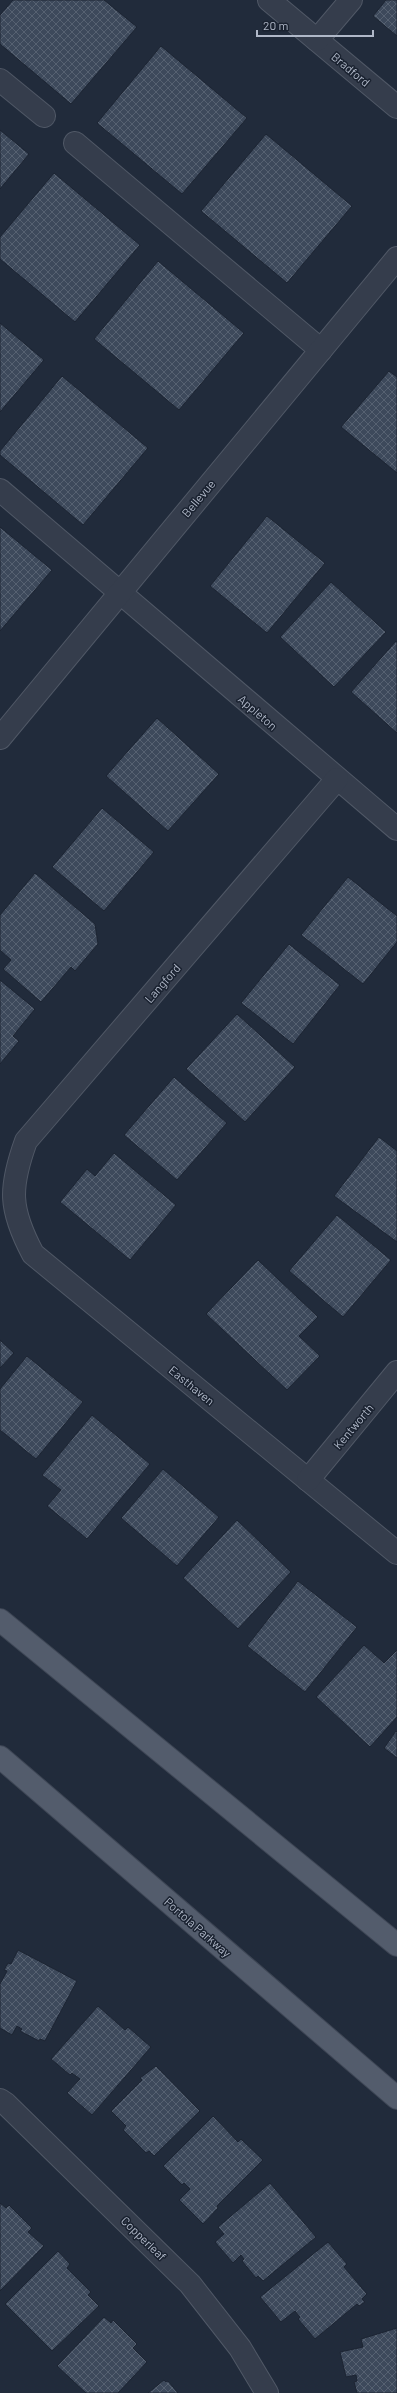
<svg xmlns="http://www.w3.org/2000/svg" width="397" height="2393" viewBox="0 0 397 2393" font-family="Barlow,sans-serif">
<style>
.building{fill:url(#building-cross-hatch);stroke:#1c2432}
.lines{fill:none;stroke-linecap:round;stroke-linejoin:round}
.minor-casing{stroke:#505866;stroke-width:24}
.major-casing{stroke:#3e4655;stroke-width:24}
.minor{stroke:#353d4c;stroke-width:22}
.major{stroke:#535c6c;stroke-width:22}
.labels{text-anchor:middle;dominant-baseline:central;stroke-width:3;stroke-linejoin:round;paint-order:stroke}
.street-label{font-size:12px;fill:#b0b8c8;stroke:#1a2230}
</style>
<defs>
<pattern id="building-cross-hatch" width="8" height="8" patternUnits="userSpaceOnUse"><rect width="8" height="8" fill="#3d495b"/><path d="M0 0l8 8M0 8l8-8" fill="none" stroke="#566171"/></pattern>
</defs>
<rect width="100%" height="100%" fill="#212b3b"/>
<g class="building">
<path d="M13,0H104L137,27L71,104L0,44V15Z"/>
<path d="M386,0H397V36L373,16Z"/>
<path d="M161,46L247,118L182,194L97,123Z"/>
<path d="M0,130L29,154L0,189Z"/>
<path d="M266,134L352,206L287,283L201,211Z"/>
<path d="M54,173L140,245L75,322L0,259V237Z"/>
<path d="M158,261L244,333L179,410L94,339Z"/>
<path d="M0,323L44,360L0,412Z"/>
<path d="M389,371L397,377V473L341,427Z"/>
<path d="M62,376L148,448L83,525L0,455V451Z"/>
<path d="M267,516L325,563L267,633L210,586Z"/>
<path d="M0,527L52,570L0,631Z"/>
<path d="M331,582L386,632L334,687L280,637Z"/>
<path d="M396,641L397,642V733L351,692Z"/>
<path d="M157,718L219,774L168,831L106,776Z"/>
<path d="M102,808L154,852L104,911L52,867Z"/>
<path d="M35,873L95,924L98,944L75,971L71,967L41,1002L3,969L11,960L0,950V915Z"/>
<path d="M348,877L397,916V942L363,984L301,935Z"/>
<path d="M289,944L340,985L293,1044L241,1003Z"/>
<path d="M0,980L35,1009L13,1036L19,1041L0,1064Z"/>
<path d="M237,1014L295,1067L245,1122L186,1069Z"/>
<path d="M174,1077L227,1123L177,1180L124,1135Z"/>
<path d="M379,1137L397,1151V1242L334,1196Z"/>
<path d="M114,1153L176,1205L130,1260L60,1202L87,1169L95,1176Z"/>
<path d="M337,1215L391,1260L343,1317L289,1271Z"/>
<path d="M258,1260L318,1317L299,1336L320,1356L287,1390L206,1314Z"/>
<path d="M0,1340L14,1353L0,1368Z"/>
<path d="M27,1356L83,1402L36,1459L0,1430V1389Z"/>
<path d="M92,1415L150,1464L87,1539L47,1506L61,1490L42,1475Z"/>
<path d="M163,1469L219,1517L177,1566L121,1518Z"/>
<path d="M237,1520L291,1572L238,1629L183,1578Z"/>
<path d="M298,1581L357,1627L305,1692L247,1646Z"/>
<path d="M364,1645L384,1663L397,1650V1717L370,1747L316,1697Z"/>
<path d="M396,1731L397,1732V1758L384,1748Z"/>
<path d="M18,1950L77,1981L45,2041L40,2039L39,2041L20,2031L22,2029L17,2026L12,2035L0,2028V1984L7,1971L4,1970L8,1963L11,1964Z"/>
<path d="M98,2006L125,2030L128,2027L151,2047L92,2115L67,2093L80,2079L72,2073L70,2075L51,2059Z"/>
<path d="M156,2066L200,2111L154,2156L149,2151L146,2153L123,2130L126,2126L111,2111L142,2080L140,2078Z"/>
<path d="M213,2116L238,2142L241,2139L263,2160L217,2206L218,2208L203,2224L179,2200L190,2189L184,2183L182,2185L163,2166Z"/>
<path d="M270,2183L316,2237L263,2281L258,2276L256,2278L242,2261L244,2259L241,2255L233,2263L215,2242L224,2234L218,2227Z"/>
<path d="M0,2203L6,2208L9,2205L32,2228L28,2232L44,2246L0,2291Z"/>
<path d="M328,2242L347,2264L344,2267L367,2294L362,2299L365,2302L359,2306L357,2304L315,2339L298,2319L300,2317L295,2311L281,2322L260,2297Z"/>
<path d="M58,2251L70,2264L67,2268L91,2292L88,2295L99,2306L52,2351L5,2304Z"/>
<path d="M104,2317L111,2323L113,2320L137,2344L133,2348L147,2362L118,2393H86L57,2366Z"/>
<path d="M397,2328V2393H357L354,2382L357,2381L356,2375L346,2377L340,2352L363,2347L361,2339Z"/>
<path d="M164,2380L166,2382L168,2381L178,2393H148Z"/>
</g>
<g class="lines">
<defs>
<g id="minor">
<path d="M269,0L397,107"/>
<path d="M317,40L351,0"/>
<path d="M0,80L44,116"/>
<path d="M75,143L321,350"/>
<path d="M0,490L397,829"/>
<path d="M0,738L397,258"/>
<path d="M337,779L26,1141C9,1188 9,1209 33,1254L397,1553"/>
<path d="M308,1480L397,1372"/>
<path d="M0,2100L6,2104L190,2284L240,2348L267,2393"/>
</g>
<g id="major">
<path d="M0,1620L397,1945"/>
<path d="M0,1757L397,2098"/>
</g>
</defs>
<use href="#minor" class="minor-casing"/>
<use href="#major" class="major-casing"/>
<use href="#minor" class="minor"/>
<use href="#major" class="major"/>
</g>
<g class="labels">
<g class="street-label">
<text transform="translate(351 69) rotate(40)">Bradford</text>
<text transform="translate(198 498) rotate(-50)">Bellevue</text>
<text transform="translate(258 712) rotate(41)">Appleton</text>
<text transform="translate(162 983) rotate(-49)">Langford</text>
<text transform="translate(192 1385) rotate(39)">Easthaven</text>
<text transform="translate(353 1426) rotate(-50)">Kentworth</text>
<text transform="translate(198 1927) rotate(41)">Portola Parkway</text>
<text transform="translate(144 2238) rotate(44)">Copperleaf</text>
</g>
</g>
<path d="M257 30v6h116v-6" fill="none" stroke="#b0b8c8" stroke-width="2"/>
<text x="263" y="30" font-size="12" fill="#b0b8c8" stroke="#1a2230" stroke-width="3" paint-order="stroke">20 m</text>
</svg>
